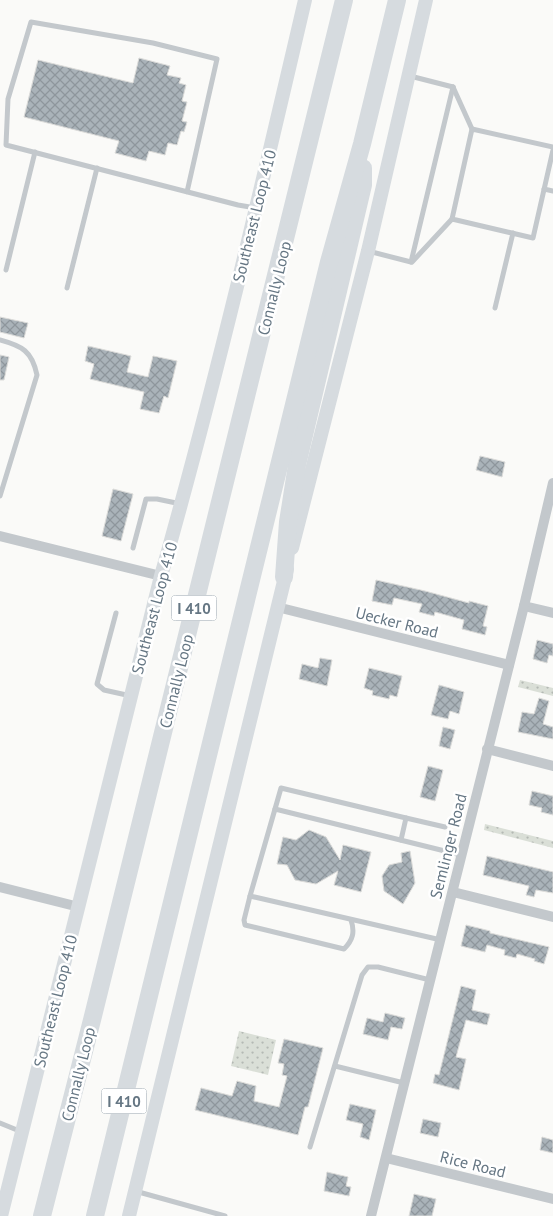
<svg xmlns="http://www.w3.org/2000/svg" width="553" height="1216" viewBox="0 0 553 1216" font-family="'PT Sans',sans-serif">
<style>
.green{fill:url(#green-dots)}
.building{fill:url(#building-cross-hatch);stroke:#dcdcda}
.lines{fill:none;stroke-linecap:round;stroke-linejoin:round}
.service{stroke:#c3c8cc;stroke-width:5}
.minor{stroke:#c3c8cc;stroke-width:10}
.secondary{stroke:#d6dbdf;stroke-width:14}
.motorway{stroke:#d6dbdf;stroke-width:18}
.labels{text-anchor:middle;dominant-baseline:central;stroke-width:5;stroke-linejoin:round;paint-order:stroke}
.shield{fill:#fff;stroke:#939fa8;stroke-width:1}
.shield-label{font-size:15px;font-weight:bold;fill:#657683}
.street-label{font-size:16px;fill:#657683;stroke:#fff}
</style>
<defs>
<pattern id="green-dots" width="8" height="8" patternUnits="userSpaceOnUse" patternTransform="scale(1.25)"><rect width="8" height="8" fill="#dadfd7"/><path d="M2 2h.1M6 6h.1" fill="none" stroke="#b4b9b4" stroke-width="1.8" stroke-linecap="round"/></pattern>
<pattern id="building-cross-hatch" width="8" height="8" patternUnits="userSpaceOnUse" patternTransform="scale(1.25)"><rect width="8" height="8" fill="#aab3b9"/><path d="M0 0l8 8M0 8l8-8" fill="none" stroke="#8e969c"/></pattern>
</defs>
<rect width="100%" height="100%" fill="#fafaf8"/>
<g class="green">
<path d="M520,680L553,688V696L518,687Z"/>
<path d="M485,824L553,841V848L484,830Z"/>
<path d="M239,1031L276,1040L268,1075L231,1066Z"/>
</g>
<g class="building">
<path d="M139,58L170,66L167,75L181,78L179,83L186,85L182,101L187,102L182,121L187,122L184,132L181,131L177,145L168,143L165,155L149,151L146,161L115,153L119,141L24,117L38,60L133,83Z"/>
<path d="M0,317L28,323L24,338L0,332Z"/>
<path d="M88,346L131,356L127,372L148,377L153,356L177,361L168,398L164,396L159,413L140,409L144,392L90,379L94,364L85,361Z"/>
<path d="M0,355L9,357L4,380H0Z"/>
<path d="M480,456L505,462L502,477L476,470Z"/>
<path d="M113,489L133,494L121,541L102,536Z"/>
<path d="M376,580L425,591L469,603V601L488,606L483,626L487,627L485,635L462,629L464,620L435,612L434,616L419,612L422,604L394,598L392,605L372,601Z"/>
<path d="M537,640L553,644V656L549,655L547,663L533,659Z"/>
<path d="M320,658L332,660L327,686L299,679L302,664L318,668Z"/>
<path d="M369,668L402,676L397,697L390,695L389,699L372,695L373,691L364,688Z"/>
<path d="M439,685L464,692L459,714L450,711L448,719L431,715Z"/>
<path d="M539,698L549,701L543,724L553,727V739L518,732L522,712L534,714Z"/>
<path d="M443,727L455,730L450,749L439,746Z"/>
<path d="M428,766L443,770L435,801L420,797Z"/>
<path d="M532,791L553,796V815L541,812L542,808L529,805Z"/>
<path d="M309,830L326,837L340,860L343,845L371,852L361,892L334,885L338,871L316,884L295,880L287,865L277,864L283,837L296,840Z"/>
<path d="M410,851L415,883L403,904L384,891L382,876L389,865L402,862L401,853Z"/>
<path d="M487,856L553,872V893L536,890L534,897L526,895L529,886L483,875Z"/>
<path d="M466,925L490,931V933L549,947L544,964L534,961L535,959L517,954L516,958L504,955L505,950L487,945L485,952L461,946Z"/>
<path d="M461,986L476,990L472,1010L490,1014L487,1025L466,1020L456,1057L466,1059L459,1090L433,1083L435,1074L439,1075Z"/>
<path d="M385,1013L405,1018L402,1029L391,1027L388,1040L363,1034L367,1018L383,1022Z"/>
<path d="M284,1039L323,1048L308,1107H305L298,1135L195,1110L201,1088L232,1096L237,1081L256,1086L254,1101L279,1107L287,1076L282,1075L284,1064L278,1063Z"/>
<path d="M350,1104L376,1110L369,1140L360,1137L363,1124L346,1120Z"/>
<path d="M423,1119L441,1123L438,1137L420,1133Z"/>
<path d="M542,1137L553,1140V1153L540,1150Z"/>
<path d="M327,1172L348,1177L346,1186L351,1187L349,1196L324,1191Z"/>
<path d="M414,1194L436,1199L432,1216H409Z"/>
</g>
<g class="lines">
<g class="service">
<path d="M410,76L453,87"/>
<path d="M453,87L472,129"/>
<path d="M553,147L472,129L452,219L533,238L553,150"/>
<path d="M544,189L553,191"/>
<path d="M187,192L217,59L153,43L31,22L8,99L6,145L238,205L256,208"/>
<path d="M368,251L411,262"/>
<path d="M411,262L453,87"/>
<path d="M412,262L452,219"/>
<path d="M6,270L35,152"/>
<path d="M67,288L97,168"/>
<path d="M495,308L513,233"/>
<path d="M0,340C22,346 32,351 37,375L0,496"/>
<path d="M133,548L146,499H157L181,504"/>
<path d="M116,613L97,684L104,690L131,696"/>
<path d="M275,809L281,788L406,818L401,840"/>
<path d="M406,818L445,827"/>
<path d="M250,896L244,920L245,925L344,949C353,940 355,932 351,920"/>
<path d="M441,940L250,896L275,809L461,855"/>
<path d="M335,1066L404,1083"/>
<path d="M0,1123L22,1132"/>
<path d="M310,1147L362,975L368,967H378L430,980"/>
<path d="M135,1191L225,1216"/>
</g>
<g class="minor">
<path d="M0,536L161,576"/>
<path d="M524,606L553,613"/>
<path d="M277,607L509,665"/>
<path d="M487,749L553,766"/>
<path d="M0,887L79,907"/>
<path d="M453,892L553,917"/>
<path d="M386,1158L553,1199"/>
<path d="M371,1216L524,606L553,483"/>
</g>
<g class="secondary">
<path d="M292,548L368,251L426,0"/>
<path d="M1,1216L161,576C215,386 260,193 305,0"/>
<path d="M129,1216L287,569"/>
</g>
<g class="motorway">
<path d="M284,577L288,522L297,465L363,185V168"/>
<path d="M42,1216L93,1016L344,0"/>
<path d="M95,1216L329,262L362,144L397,0"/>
</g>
</g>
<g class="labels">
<g class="shield">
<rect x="171.5" y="595.5" width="45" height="25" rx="4"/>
<rect x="101.5" y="1088.5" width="45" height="25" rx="4"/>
</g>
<g class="shield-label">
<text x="194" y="608">I 410</text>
<text x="124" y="1101">I 410</text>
</g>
<g class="street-label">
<text transform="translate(254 216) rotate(-76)">Southeast Loop 410</text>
<text transform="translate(274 288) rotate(-76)">Connally Loop</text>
<text transform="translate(154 608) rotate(-75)">Southeast Loop 410</text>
<text transform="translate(397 622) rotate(14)">Uecker Road</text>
<text transform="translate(176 681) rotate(-76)">Connally Loop</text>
<text transform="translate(448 846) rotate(-76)">Semlinger Road</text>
<text transform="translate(55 1001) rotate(-76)">Southeast Loop 410</text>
<text transform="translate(78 1074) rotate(-76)">Connally Loop</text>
<text transform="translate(473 1164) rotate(14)">Rice Road</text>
</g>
</g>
</svg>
